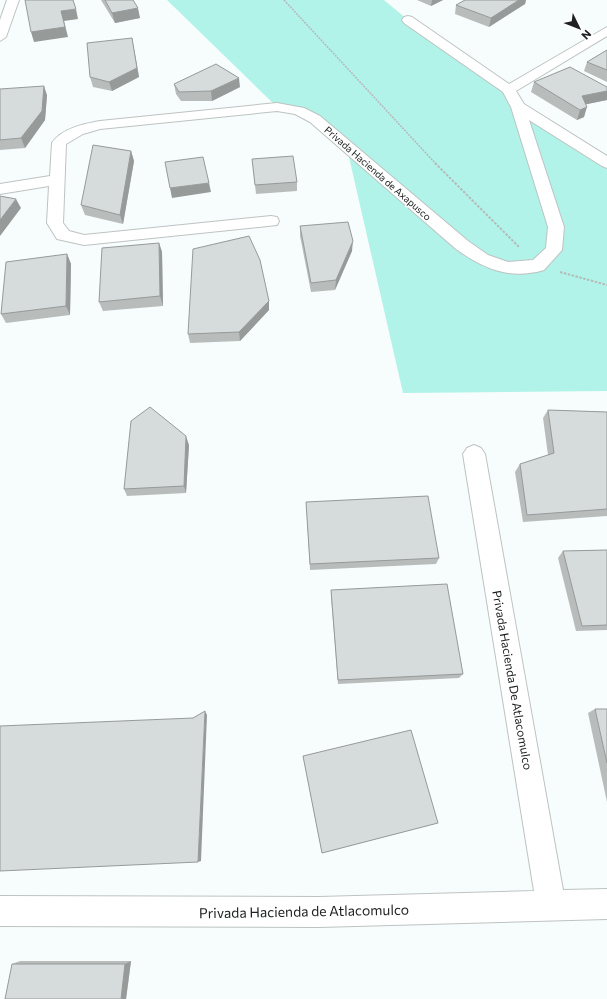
<svg xmlns="http://www.w3.org/2000/svg" width="607" height="999" viewBox="0 0 607 999" font-family="Commissioner,sans-serif">
<style>
.green{fill:#b1f3e9}
.lines{fill:none;stroke-linecap:round;stroke-linejoin:round}
.minor-casing{stroke:#bdc3c2;stroke-width:2}
.path-far1{stroke:#b6baba;stroke-width:1.5;stroke-dasharray:2 1;stroke-linecap:butt}
.path{stroke:#b6baba;stroke-width:2;stroke-dasharray:2.5 1.5;stroke-linecap:butt}
.minor{fill:#fff;fill-rule:evenodd}
.wall{fill:#b8bdbc}
.shaded-wall{fill:#969a99}
.building{fill:#d6dcdb;stroke:#969a99}
.labels{text-anchor:middle;dominant-baseline:central;stroke-width:3;stroke-linejoin:round;paint-order:stroke}
.far-street-label{font-size:10px;fill:#202222;stroke:#fff}
.street-label{font-size:12px;fill:#202222;stroke:#fff}
.near-street-label{font-size:14px;fill:#202222;stroke:#fff}
</style>
<rect width="100%" height="100%" fill="#f7fdfc"/>
<path class="green" d="M167,0H384L408,20L509,90L518,107L607,163V391L403,393L346,144L315,119L277,107Z"/>
<g class="lines">
<defs>
<g id="minor">
<path d="M7,0H19L6,37L0,41V20Z"/>
<path d="M408,16L412,17L509,84L607,27V36L516,91L524,104L607,156V168L602,166L529,120L564,227L562,250L544,270C510,280 484,269 456,249L310,122L295,114L277,111L100,129L83,134L66,144L63,223L69,231L84,235L271,216L277,217L279,221L277,225L84,245L57,239L47,223L49,186L0,194V184L50,176L52,143C62,128 84,124 100,121L277,103L304,108L320,116L468,241L488,255L508,262L533,260L546,248L548,227L511,107L503,92L404,23L402,20L404,17Z"/>
<path d="M474,445L481,448L485,454L563,890L607,889V919L319,927L0,926V896L319,897L534,891L463,454L467,448Z"/>
</g>
</defs>
<use href="#minor" class="minor-casing"/>
<path class="path-far1" d="M284,0L436,164"/>
<g class="path">
<path d="M435,163L519,247"/>
<path d="M560,272L607,285"/>
</g>
<use href="#minor" class="minor"/>
</g>
<g class="wall">
<path d="M101,0H133L140,18L115,23Z"/>
<path d="M417,0H443L431,6Z"/>
<path d="M465,0H526L525,4L489,27L455,14L456,5Z"/>
<path d="M132,38L139,77L112,91L93,87L90,77Z"/>
<path d="M607,50V82L584,71L587,62Z"/>
<path d="M534,82L607,87V100L586,104L584,117L577,120L531,92Z"/>
<path d="M174,84L240,87L212,101H181L176,94Z"/>
<path d="M0,89L47,95L45,120L25,148L0,150Z"/>
<path d="M131,151L134,161L123,224L85,215L81,205Z"/>
<path d="M252,159L297,182V191L256,194Z"/>
<path d="M300,226L352,251L335,290L311,292L300,236Z"/>
<path d="M159,243L162,252L163,306L103,311L99,302Z"/>
<path d="M67,254L71,264L70,315L6,323L1,314Z"/>
<path d="M269,301V310L240,341L190,343L188,334Z"/>
<path d="M548,410L607,412V516L523,522L515,472L520,464L548,455L543,418Z"/>
<path d="M189,445L186,493L127,496L124,489Z"/>
<path d="M306,502L439,558L436,564L310,570Z"/>
<path d="M607,550V630L576,631L558,558L563,551Z"/>
<path d="M331,590L463,674L459,678L338,684L331,596Z"/>
<path d="M595,709H607V802L588,713Z"/>
<path d="M303,756L438,823L322,853Z"/>
<path d="M20,961H131L126,999L12,964Z"/>
</g>
<g class="shaded-wall">
<path d="M432,0H443L431,6Z"/>
<path d="M519,0H526L525,4L489,27L491,18Z"/>
<path d="M138,8L140,18L115,23L112,13Z"/>
<path d="M76,9L78,19L64,21L68,37L34,42L31,32L61,11Z"/>
<path d="M132,38L139,77L112,91L109,82Z"/>
<path d="M239,78L240,87L212,101L211,91Z"/>
<path d="M44,86L47,95L45,120L25,148L21,138Z"/>
<path d="M607,91V100L578,106L582,96Z"/>
<path d="M587,107L584,117L577,120L580,110Z"/>
<path d="M131,151L134,161L123,224L120,215Z"/>
<path d="M209,183L211,192L172,198L170,188Z"/>
<path d="M16,199L21,208L0,236V220Z"/>
<path d="M353,241L352,251L335,290L336,280Z"/>
<path d="M159,243L162,252L163,306L160,296Z"/>
<path d="M67,254L71,264L70,315L66,306Z"/>
<path d="M269,301V310L240,341L239,332Z"/>
<path d="M186,436L189,445L186,493L184,486Z"/>
<path d="M205,711L207,715L201,861L198,862Z"/>
<path d="M131,961L126,999H121L125,964Z"/>
</g>
<g class="building">
<path d="M25,0H73L76,9L61,11L65,27L31,32Z"/>
<path d="M105,0H133L138,8L112,13Z"/>
<path d="M465,0H519L491,18L456,5Z"/>
<path d="M132,38L137,68L109,82L90,77L87,43Z"/>
<path d="M607,50V70L587,62Z"/>
<path d="M216,64L239,78L211,91L179,92L174,84Z"/>
<path d="M570,67L607,87V91L582,96L587,107L580,110L534,82Z"/>
<path d="M44,86L42,111L21,138L0,140V89Z"/>
<path d="M93,145L131,151L120,215L81,205Z"/>
<path d="M293,156L297,182L255,185L252,159Z"/>
<path d="M203,157L209,183L170,188L165,162Z"/>
<path d="M0,196L16,199L0,220Z"/>
<path d="M348,222L353,241L336,280L311,283L300,226Z"/>
<path d="M249,236L260,260L269,301L239,332L188,334L193,249Z"/>
<path d="M159,243L160,296L99,302L102,248Z"/>
<path d="M67,254L66,306L1,314L6,262Z"/>
<path d="M150,407L186,436L184,486L124,489L131,421Z"/>
<path d="M548,410L607,412V509L527,515L520,464L554,453Z"/>
<path d="M428,496L439,558L310,564L306,502Z"/>
<path d="M607,550V625L582,626L563,551Z"/>
<path d="M447,584L463,674L338,680L331,590Z"/>
<path d="M595,709H607V763Z"/>
<path d="M205,711L198,862L0,871V726L193,718Z"/>
<path d="M411,730L438,823L322,853L303,756Z"/>
<path d="M12,964H125L121,999H5Z"/>
</g>
<g class="labels">
<g class="far-street-label">
<text transform="translate(378 173) rotate(41)">Privada Hacienda de Axapusco</text>
</g>
<g class="street-label">
<text transform="translate(513 680) rotate(80)">Privada Hacienda De Atlacomulco</text>
</g>
<g class="near-street-label">
<text transform="translate(304 911) rotate(-1)">Privada Hacienda de Atlacomulco</text>
</g>
</g>
<g transform="translate(579 28) rotate(133)" stroke="#ffffff" stroke-width="3" paint-order="stroke">
<path d="M0-3L7 15L0 10L-7 15Z" fill="#202222"/>
<text y="-6" font-size="11" font-weight="bold" text-anchor="middle" fill="#202222">N</text>
</g>
</svg>
